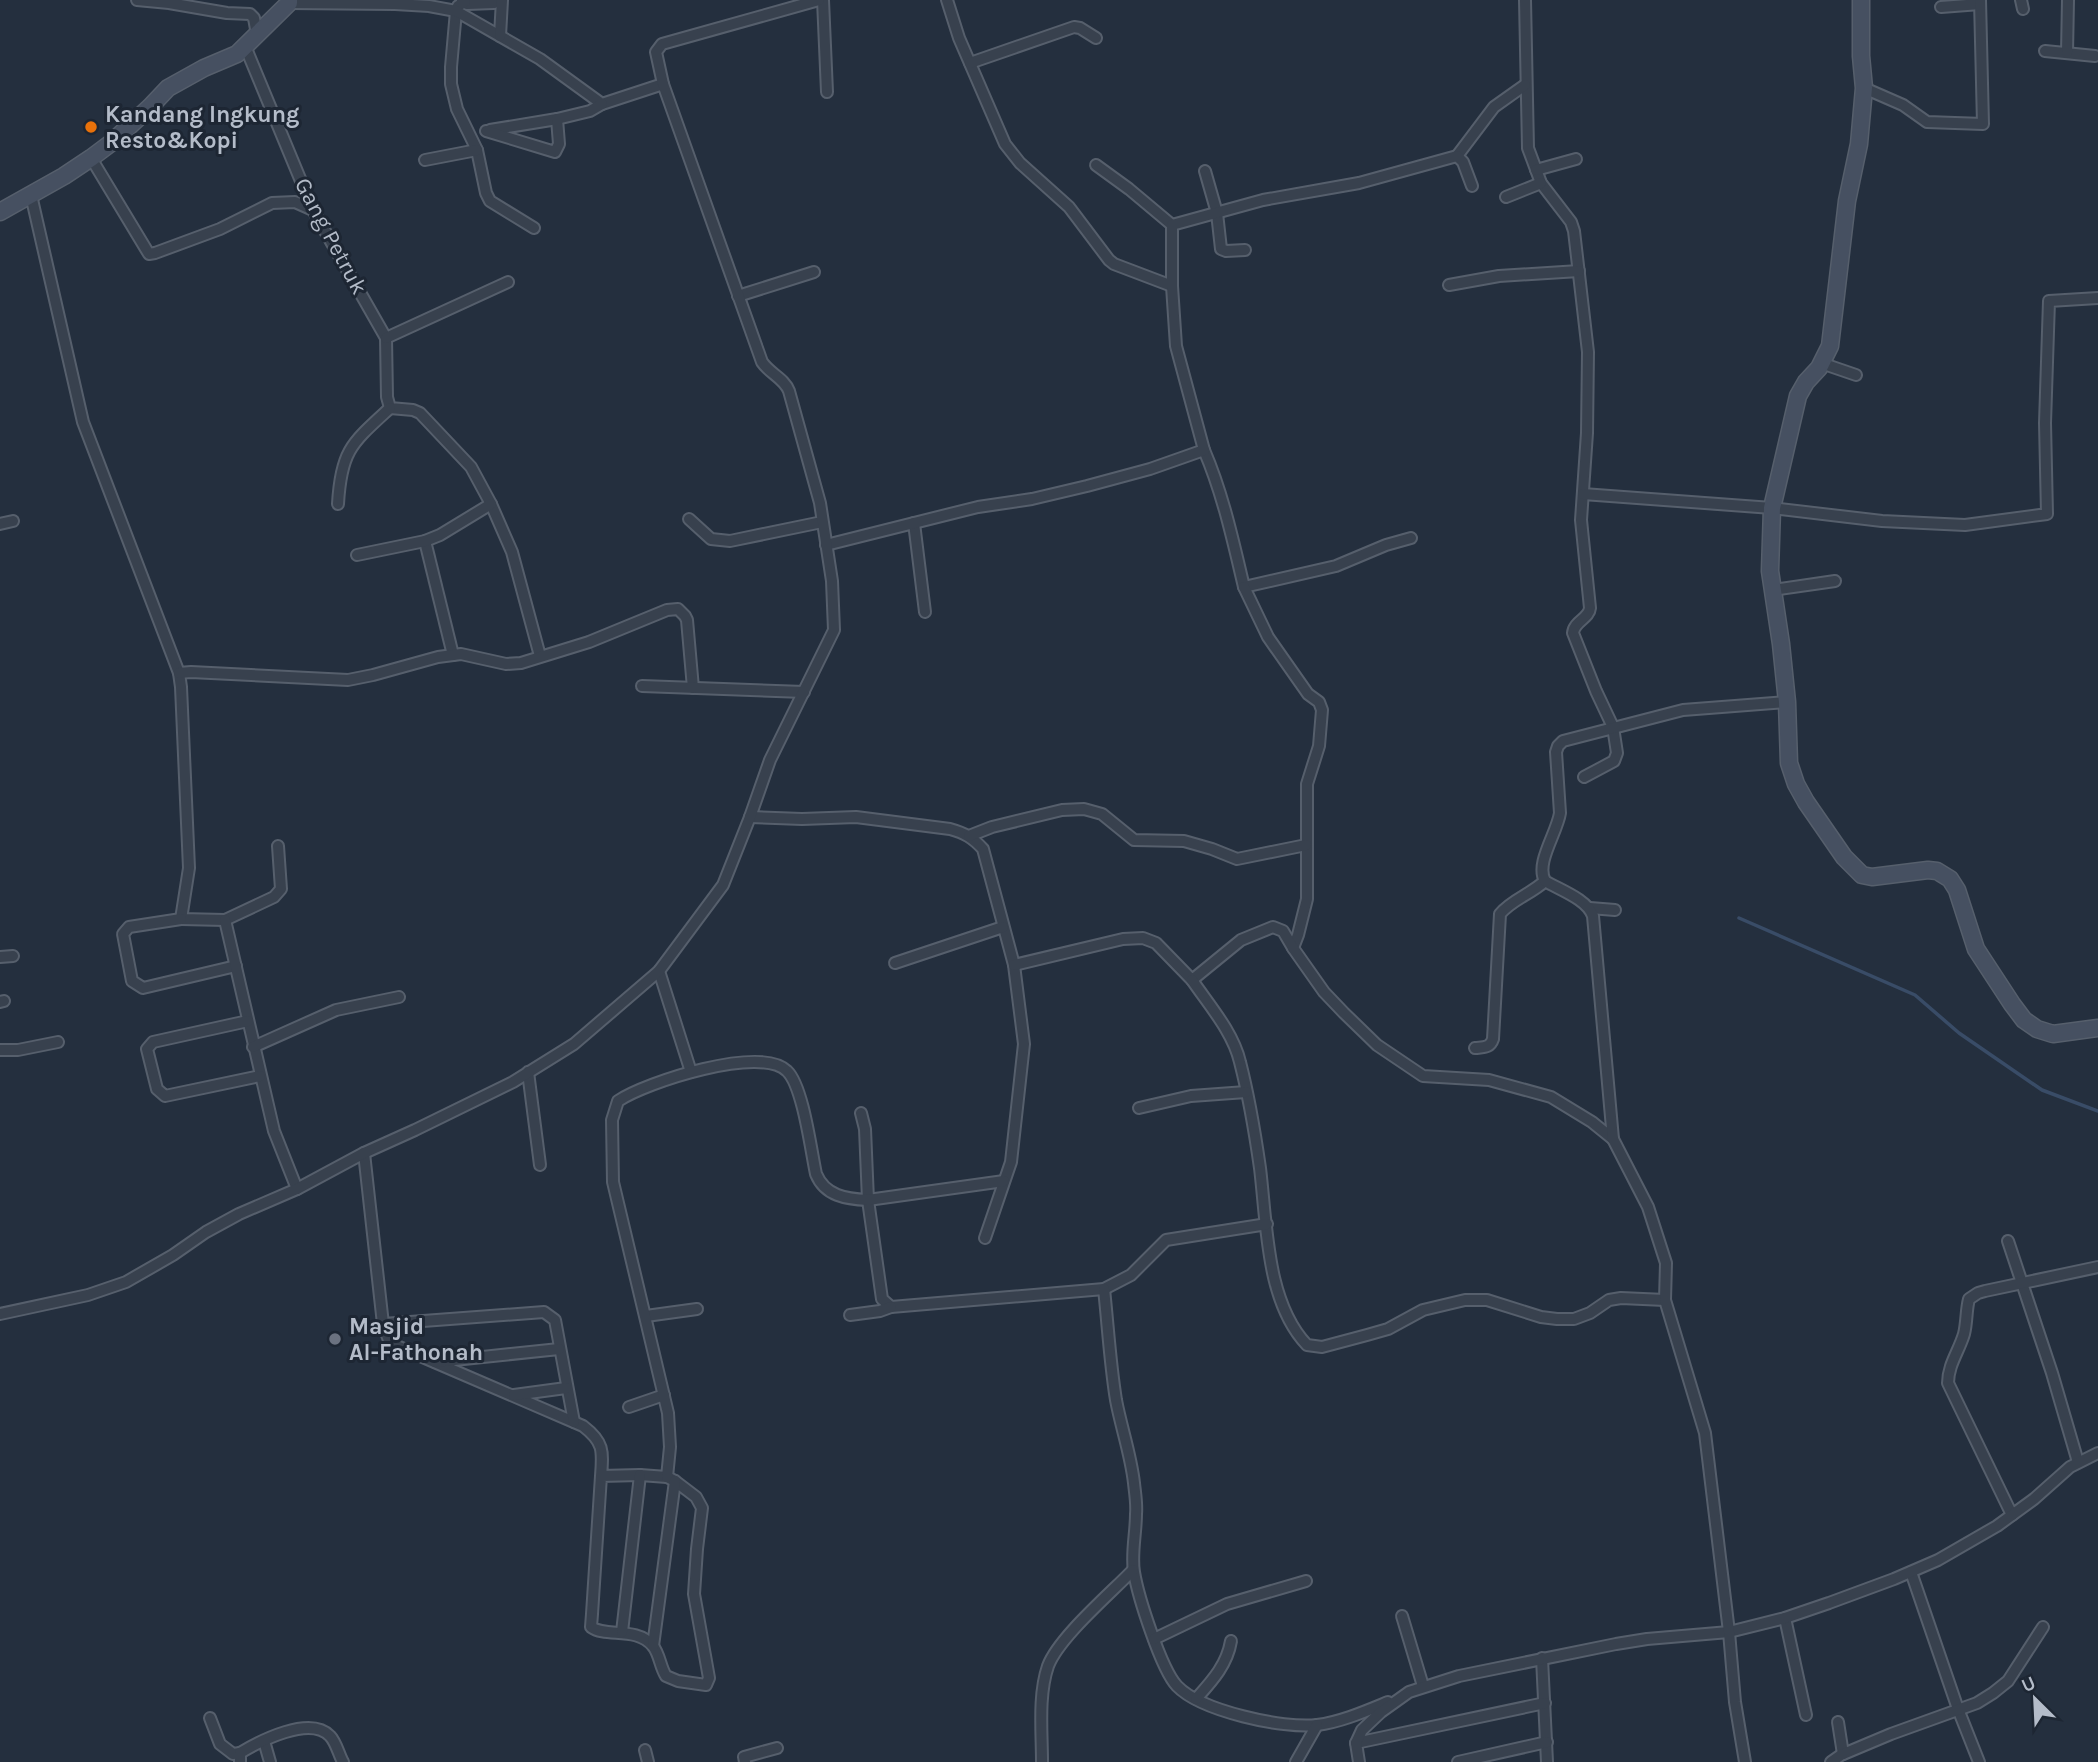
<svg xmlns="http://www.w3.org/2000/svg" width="2098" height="1762" viewBox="0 0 2098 1762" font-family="Karla,sans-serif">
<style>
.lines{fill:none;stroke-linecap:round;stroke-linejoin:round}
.stream{stroke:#394c67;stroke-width:3.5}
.street-casing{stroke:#565f6c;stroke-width:14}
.secondary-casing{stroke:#565f6c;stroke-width:19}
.street{stroke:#38414e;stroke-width:10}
.secondary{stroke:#465061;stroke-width:16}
.food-dot{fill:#e8710a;stroke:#1d2633;stroke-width:2.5}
.worship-dot{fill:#6b7280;stroke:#1d2633;stroke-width:2.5}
.labels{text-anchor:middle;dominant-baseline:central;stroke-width:6;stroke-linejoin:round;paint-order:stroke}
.poi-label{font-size:23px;font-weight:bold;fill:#b4bcc9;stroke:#1d2633;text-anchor:start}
.street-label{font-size:23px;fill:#b4bcc9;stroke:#1d2633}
</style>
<rect width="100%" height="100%" fill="#242f3e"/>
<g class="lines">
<path class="stream" d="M1739,918L1915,995L1959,1033L2042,1090L2098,1111"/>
<defs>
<g id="street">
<path d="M137,0L169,3L227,13L250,14L254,18L257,35"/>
<path d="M462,0L467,4L494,3L495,0"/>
<path d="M823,0L827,92"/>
<path d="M947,0L959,38L1005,144L1020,163L1069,207L1109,260L1114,264L1172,286"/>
<path d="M1525,0L1528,148L1541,183L1571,222L1574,231L1588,352L1587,433L1581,520L1590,608C1589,619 1574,621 1573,633L1596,691L1613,727L1617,753L1614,761L1584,777"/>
<path d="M2021,0L2023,9"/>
<path d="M465,2L458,6L456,11L451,67V84L457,109L477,150L486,193L490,201L534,228"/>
<path d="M289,3L395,4L429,6L456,11L540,59L602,104L663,84"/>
<path d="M1941,7L1980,4"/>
<path d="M500,36L502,0"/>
<path d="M245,46L313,210L386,338L387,397L390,408L413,410L420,413L471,467L491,504L512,552L540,656"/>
<path d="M2045,51L2095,56"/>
<path d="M2067,53L2068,0"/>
<path d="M970,63L1074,27L1080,28L1096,38"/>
<path d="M1864,88L1903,105L1927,122L1983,124L1980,0"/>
<path d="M490,130L557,119"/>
<path d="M486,131L555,152L559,144L557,119L590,111L602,104"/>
<path d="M1457,156L1494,107L1525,85"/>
<path d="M91,158L149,254L155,253L220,229L272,203L295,202L313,210"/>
<path d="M425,160L477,150"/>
<path d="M1096,165L1129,189L1172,225"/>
<path d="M1536,170L1576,159"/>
<path d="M1205,171L1217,213L1221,249L1226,251L1245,250"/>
<path d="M31,195L83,422L179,673L181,687L189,868L181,919L225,920L274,897L281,889L278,846"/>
<path d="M1506,197L1541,183"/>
<path d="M1449,285L1499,276L1579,271"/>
<path d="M738,296L814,272"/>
<path d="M386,338L508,282"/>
<path d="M1821,363L1856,375"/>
<path d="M1204,450C1223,494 1233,541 1244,587L1336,566L1386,545L1411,538"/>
<path d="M1583,494L1772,508L1882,521L1965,525L2047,514L2045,423L2049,301L2098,298"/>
<path d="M338,504C341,450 352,443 390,408"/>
<path d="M689,519L711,539L730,541L822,522"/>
<path d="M914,523L925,612"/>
<path d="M0,524L13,521"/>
<path d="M425,541L453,655"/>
<path d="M826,545L978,507L1032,499L1087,486L1150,469L1204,450L1176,346L1172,286V225L1263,200L1359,183L1457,156L1463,162L1472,186"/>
<path d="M357,555L425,541L440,535L491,504"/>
<path d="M1244,587L1268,637L1308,694L1319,702L1322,710L1319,746L1307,784V899L1298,935L1293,948"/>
<path d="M1773,590L1835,581"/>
<path d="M179,673L191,672L348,680L373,675L438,657L461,654L506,664L521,663L589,642L667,610L678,609L685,616L687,620L693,688"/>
<path d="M642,686L804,692"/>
<path d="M750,817L802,819L856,817L950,829C965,833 973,838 983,849L1014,965L1024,1044L1011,1162L985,1238"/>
<path d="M969,836L992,827L1062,810L1084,809L1102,814L1134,840L1184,841L1212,849L1237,859L1306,845"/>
<path d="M1590,908L1615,910"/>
<path d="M181,919L129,927L123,934L132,981L143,988L236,966"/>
<path d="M225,920L274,1131L297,1189"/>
<path d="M0,957L13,956"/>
<path d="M895,963L1003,927"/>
<path d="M1014,965L1123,939L1143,938L1156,943L1192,980L1241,940L1273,927L1283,931L1293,948L1324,992L1344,1013L1377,1045L1423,1076L1489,1080L1551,1097L1592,1122L1613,1139"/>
<path d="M659,971L691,1072"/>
<path d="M1192,980C1209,1005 1233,1032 1240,1062C1249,1097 1255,1133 1260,1168C1267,1225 1266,1302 1307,1345L1322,1347L1367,1335L1388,1329L1423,1310L1465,1300H1487L1541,1317L1557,1319H1574L1590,1313L1609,1300L1621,1298L1665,1300"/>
<path d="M0,1002L4,1001"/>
<path d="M248,1021L153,1042L147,1049L157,1089L165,1096L260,1076"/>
<path d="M253,1047L336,1010L399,997"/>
<path d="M1475,1048C1484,1047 1490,1048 1493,1039L1500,914C1511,900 1531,894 1545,881"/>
<path d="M0,1050H18L58,1042"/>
<path d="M528,1072L540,1165"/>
<path d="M1139,1108L1191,1096L1246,1092"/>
<path d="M861,1113L865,1129L868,1200L882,1299L891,1307L1104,1289L1131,1275L1166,1240L1267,1224"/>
<path d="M364,1153L383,1324L390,1343L583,1426C604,1442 603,1451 601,1476L592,1614L591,1627C606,1638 636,1626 653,1646C660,1655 660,1667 666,1676L678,1681L706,1685L709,1678L694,1594L697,1549L702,1508L696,1497L675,1481L667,1477L640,1475L601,1476"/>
<path d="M2008,1241L2052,1373L2078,1462"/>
<path d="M1104,1289C1108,1326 1110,1363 1116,1400C1121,1427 1131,1455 1134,1483C1135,1493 1137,1504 1136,1514C1136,1533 1131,1554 1134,1572C1138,1596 1161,1669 1177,1686C1201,1711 1283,1729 1317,1725C1341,1722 1366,1711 1388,1702"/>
<path d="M0,1314L88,1295L126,1282L173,1255L206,1232L239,1214L297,1189L364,1153L415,1130L513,1082L574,1044L659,971L723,885L750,817L770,760L834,630L832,581L820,503L789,391C784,378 770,374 762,362L663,84L656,52L662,44L819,0"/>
<path d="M850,1315L880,1311L891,1307"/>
<path d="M646,1316L697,1309"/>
<path d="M383,1324L544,1312L555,1320L574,1422"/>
<path d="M435,1362L559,1349"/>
<path d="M514,1395L566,1388"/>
<path d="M629,1407L664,1395"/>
<path d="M667,1477L670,1447L668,1413L613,1182L612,1120L618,1101C646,1082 761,1045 787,1071C803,1086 811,1151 816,1174C825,1196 846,1199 868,1200L1004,1181"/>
<path d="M2012,1515L1948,1383C1948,1365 1959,1351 1964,1334C1967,1322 1966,1310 1969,1299L1978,1293L1985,1291L2098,1267"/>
<path d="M1911,1572L1958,1709L1979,1762"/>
<path d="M1402,1616L1423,1686"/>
<path d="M1785,1618L1806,1715"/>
<path d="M622,1632L640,1475"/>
<path d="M1154,1639L1227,1604L1306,1581"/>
<path d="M653,1646L675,1481"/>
<path d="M1542,1658L1547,1762"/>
<path d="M1196,1699C1212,1681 1227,1665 1231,1641"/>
<path d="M210,1718L220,1744L233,1754L240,1753"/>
<path d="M1838,1722L1843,1754"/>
<path d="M264,1741L270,1762"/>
<path d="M1356,1743L1545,1703"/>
<path d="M645,1750L648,1762"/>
<path d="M240,1762V1753C260,1741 310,1715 330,1736C336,1742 339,1755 343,1762"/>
<path d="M745,1762L744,1757L777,1748"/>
<path d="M1042,1762C1042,1732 1038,1695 1048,1666C1059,1637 1111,1593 1133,1570"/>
<path d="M1296,1762L1317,1725"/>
<path d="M1359,1762L1356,1743L1362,1730L1381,1712L1409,1692L1459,1676L1616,1644L1647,1639L1729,1632L1785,1618L1829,1603L1894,1579L1938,1560L1997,1526L2034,1499L2070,1467L2098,1453"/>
<path d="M1458,1762L1547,1742"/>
<path d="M1745,1762L1735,1702L1729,1632L1705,1433L1665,1300L1666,1263L1648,1207L1613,1139L1593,916C1587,899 1560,890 1545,881C1535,863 1557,833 1560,813L1556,752L1558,746L1563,741L1683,710L1787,702"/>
<path d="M1831,1762L1841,1755L1891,1734L1977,1703L1993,1693L2008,1681L2043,1627"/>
</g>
<g id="secondary">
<path d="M1861,0V56L1864,88L1859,144L1847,201L1830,346L1819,368L1806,382L1798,396L1772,508L1770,571L1781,644L1787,702L1789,763L1796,784L1806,802L1844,857L1862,875L1872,877L1928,870L1937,871L1950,879L1957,890L1976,949L2012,1004L2024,1020L2037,1029L2053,1034L2098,1028"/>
<path d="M0,212L64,176L91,158L111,143L150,107L168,88L204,68L237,54L289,3V0"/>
</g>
</defs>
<use href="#street" class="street-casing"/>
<use href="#secondary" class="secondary-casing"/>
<use href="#street" class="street"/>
<use href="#secondary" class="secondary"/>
</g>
<circle class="food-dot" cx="91" cy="127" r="7"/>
<circle class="worship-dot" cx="335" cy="1339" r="7"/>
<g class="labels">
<g class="poi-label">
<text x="105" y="114">Kandang Ingkung<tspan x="105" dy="26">Resto&amp;Kopi</tspan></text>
<text x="349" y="1326">Masjid<tspan x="349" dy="26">Al-Fathonah</tspan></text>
</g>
<g class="street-label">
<text transform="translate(331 236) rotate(62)">Gang Petruk</text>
</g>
</g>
<g transform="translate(2035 1699) rotate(336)" stroke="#1d2633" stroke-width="5" paint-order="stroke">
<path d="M0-5L12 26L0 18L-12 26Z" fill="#b4bcc9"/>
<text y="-10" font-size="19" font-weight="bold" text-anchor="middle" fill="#b4bcc9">U</text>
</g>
</svg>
